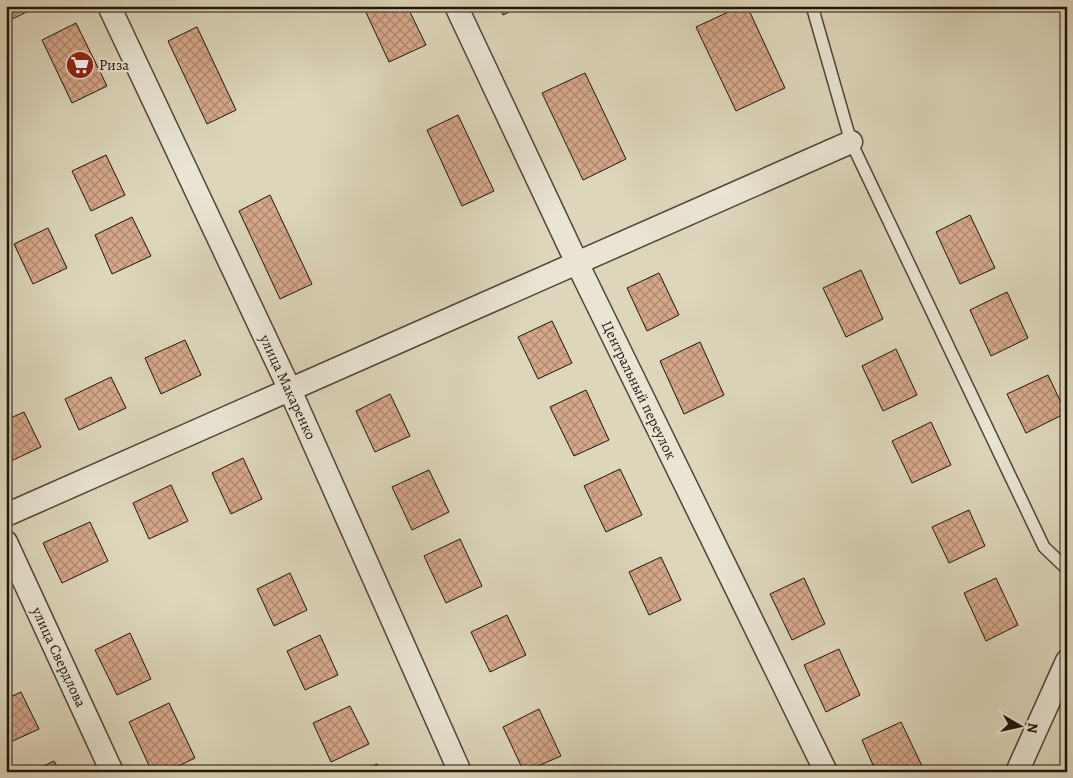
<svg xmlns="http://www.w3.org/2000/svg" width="1073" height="778" viewBox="0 0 1073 778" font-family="Alegreya,serif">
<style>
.building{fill:url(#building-cross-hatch);stroke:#20150b}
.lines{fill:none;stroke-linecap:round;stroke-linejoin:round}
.service-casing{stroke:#4f4537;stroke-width:14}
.minor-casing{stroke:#4f4537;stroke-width:25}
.service{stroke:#e9e4d3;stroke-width:11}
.minor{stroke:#e9e4d3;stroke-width:22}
.labels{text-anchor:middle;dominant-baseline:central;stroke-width:4.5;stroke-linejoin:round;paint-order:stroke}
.poi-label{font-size:15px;fill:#20150b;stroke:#e9e4d3;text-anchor:start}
.street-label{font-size:15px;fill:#20150b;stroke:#e9e4d3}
</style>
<defs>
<pattern id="building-cross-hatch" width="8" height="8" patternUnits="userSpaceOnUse" patternTransform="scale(1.25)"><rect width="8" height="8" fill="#d5a88a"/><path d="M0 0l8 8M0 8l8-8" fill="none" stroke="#ac886f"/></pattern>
</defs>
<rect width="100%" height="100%" fill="#ddd6bb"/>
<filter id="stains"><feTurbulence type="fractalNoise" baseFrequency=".004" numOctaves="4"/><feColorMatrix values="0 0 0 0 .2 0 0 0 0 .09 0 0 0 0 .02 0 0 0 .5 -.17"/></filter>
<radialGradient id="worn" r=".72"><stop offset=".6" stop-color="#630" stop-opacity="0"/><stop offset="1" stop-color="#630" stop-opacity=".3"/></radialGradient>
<g class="building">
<path d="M6,6H39L6,22Z"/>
<path d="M363,6H407L426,45L389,62Z"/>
<path d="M499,6H522L503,15Z"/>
<path d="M741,6H747L785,88L736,111L696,27Z"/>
<path d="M76,23L107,86L72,103L42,40Z"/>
<path d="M197,27L236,110L207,124L168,41Z"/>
<path d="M585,73L626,159L583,180L542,93Z"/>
<path d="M458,115L494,191L462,206L427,130Z"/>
<path d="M106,155L125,195L91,211L72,171Z"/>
<path d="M270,195L312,284L280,299L239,211Z"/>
<path d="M970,215L995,268L960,284L936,232Z"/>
<path d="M132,217L151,256L112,274L95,235Z"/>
<path d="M48,228L67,268L33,284L14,244Z"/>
<path d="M861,270L883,319L846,337L823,288Z"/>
<path d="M659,273L679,315L647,331L627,288Z"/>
<path d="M1007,292L1028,338L991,356L970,310Z"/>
<path d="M552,321L572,363L538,379L518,337Z"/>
<path d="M185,340L201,375L161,394L145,358Z"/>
<path d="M700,342L724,395L684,414L660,361Z"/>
<path d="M896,349L917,395L883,411L862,366Z"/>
<path d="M1048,375L1066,413L1026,433L1007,394Z"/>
<path d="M111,377L126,408L79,430L65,399Z"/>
<path d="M586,390L609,440L574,456L550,407Z"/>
<path d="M390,394L410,436L375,452L356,411Z"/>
<path d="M24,412L41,447L11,461L6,452V420Z"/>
<path d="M931,422L951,465L912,483L892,441Z"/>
<path d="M243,458L262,499L231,514L212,473Z"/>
<path d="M620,469L642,515L606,532L584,486Z"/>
<path d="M429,470L449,512L412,530L392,487Z"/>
<path d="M171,485L188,521L149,539L133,503Z"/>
<path d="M969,510L985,546L949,563L932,527Z"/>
<path d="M90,522L108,561L62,583L43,543Z"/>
<path d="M460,539L482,586L446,603L424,556Z"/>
<path d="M661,557L681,600L649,615L629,572Z"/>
<path d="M290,573L307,610L274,626L257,589Z"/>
<path d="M804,578L825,624L792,640L770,594Z"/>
<path d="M996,578L1018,625L986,641L964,593Z"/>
<path d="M507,615L526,655L490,672L471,632Z"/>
<path d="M130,633L151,679L117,695L95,650Z"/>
<path d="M320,635L338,675L305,690L287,651Z"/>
<path d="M839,649L860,695L826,712L804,665Z"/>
<path d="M21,692L39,729L6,744V699Z"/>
<path d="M169,703L195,758L166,772H152L129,722Z"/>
<path d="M350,706L369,744L331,762L313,723Z"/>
<path d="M539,709L561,756L524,772L503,727Z"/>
<path d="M901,722L923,768L915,772H876L862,740Z"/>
<path d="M54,761L60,772H31Z"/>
<path d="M377,764L381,772H361Z"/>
</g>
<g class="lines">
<defs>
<path id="service" d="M812,6L851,142L1044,547L1067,569"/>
<g id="minor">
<path d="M109,6L290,390L460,772"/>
<path d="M456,6L577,263L826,772"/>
<path d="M6,515L851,142"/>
<path d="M6,542L112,772"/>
<path d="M1017,772L1067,661"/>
</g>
</defs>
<use href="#service" class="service-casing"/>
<use href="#minor" class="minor-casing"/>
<use href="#service" class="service"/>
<use href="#minor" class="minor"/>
</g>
<defs>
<symbol id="supermarket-disc" viewBox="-11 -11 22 22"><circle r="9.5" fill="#8f2418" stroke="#e9e4d3"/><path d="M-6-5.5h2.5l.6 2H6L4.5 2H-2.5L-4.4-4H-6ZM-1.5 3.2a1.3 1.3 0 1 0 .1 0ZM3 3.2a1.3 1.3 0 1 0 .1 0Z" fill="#fff"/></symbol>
</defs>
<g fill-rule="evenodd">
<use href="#supermarket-disc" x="64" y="49" width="32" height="32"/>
</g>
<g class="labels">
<g class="poi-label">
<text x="99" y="65">Риза</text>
</g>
<g class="street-label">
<text transform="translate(288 387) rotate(65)">улица Макаренко</text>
<text transform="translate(639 390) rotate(64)">Центральный переулок</text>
<text transform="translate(59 657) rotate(65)">улица Свердлова</text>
</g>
</g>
<rect width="1073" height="778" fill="none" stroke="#ddd6bb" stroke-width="25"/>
<rect x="8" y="8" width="1058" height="763" fill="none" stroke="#20150b" stroke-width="2.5"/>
<rect x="12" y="12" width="1048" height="753" fill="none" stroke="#20150b"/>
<g transform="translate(1020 726) rotate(99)" stroke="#e9e4d3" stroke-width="4" paint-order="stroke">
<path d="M0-4L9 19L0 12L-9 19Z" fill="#20150b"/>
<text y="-8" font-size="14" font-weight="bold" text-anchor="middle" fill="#20150b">N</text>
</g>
<rect width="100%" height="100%" filter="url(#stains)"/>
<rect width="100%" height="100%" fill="url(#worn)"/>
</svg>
